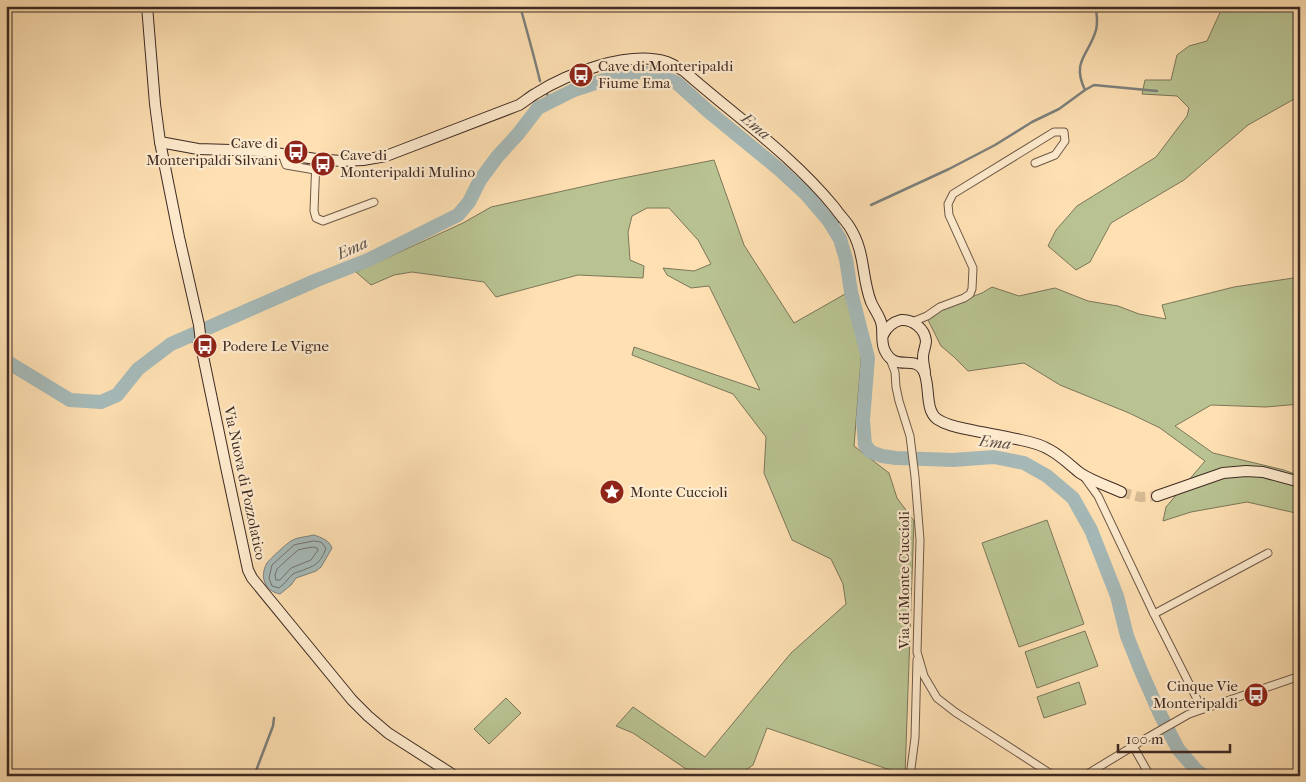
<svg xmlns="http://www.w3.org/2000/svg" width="1306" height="782" viewBox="0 0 1306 782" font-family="'IM FELL French Canon',serif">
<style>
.green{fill:#b9c392;stroke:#7c765a}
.water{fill:#a6bab9;stroke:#7c807d}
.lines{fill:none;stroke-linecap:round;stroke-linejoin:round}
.shore{stroke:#72726e;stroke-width:1}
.stream{stroke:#7c807d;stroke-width:2.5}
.river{stroke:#a6bab9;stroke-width:14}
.secondary-tunnel{stroke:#d8bc96;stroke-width:10;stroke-dasharray:10 5;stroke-linecap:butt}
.street-casing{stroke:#6e5847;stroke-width:9}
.secondary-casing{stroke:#3e2a23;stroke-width:12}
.street{stroke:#feebce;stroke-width:7}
.secondary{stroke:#feebce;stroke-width:10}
.labels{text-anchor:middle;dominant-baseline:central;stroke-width:4.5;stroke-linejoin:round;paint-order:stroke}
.poi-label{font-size:15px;fill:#3e2a23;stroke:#feebce;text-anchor:start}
.street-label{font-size:15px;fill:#3e2a23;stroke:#feebce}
.water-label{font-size:16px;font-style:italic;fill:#584e48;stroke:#feebce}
</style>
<rect width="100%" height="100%" fill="#fee0b3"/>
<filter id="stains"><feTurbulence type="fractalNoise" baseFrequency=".004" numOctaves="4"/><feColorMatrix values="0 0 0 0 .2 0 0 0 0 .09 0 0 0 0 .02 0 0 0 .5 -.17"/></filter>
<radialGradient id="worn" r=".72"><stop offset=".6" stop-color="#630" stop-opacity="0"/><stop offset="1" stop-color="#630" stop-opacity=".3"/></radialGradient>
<g class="green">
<path d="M1223,6H1300V94L1296,98L1248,125L1184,180L1111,223L1090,262L1076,270L1048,246L1056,230L1077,206L1156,157L1187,116L1189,108L1177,96L1142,94L1145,80H1171L1177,55L1189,46L1207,41Z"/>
<path d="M714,160L744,245L794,323L845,294L862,348L854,446L889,473L897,498L914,521L905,775L767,728L753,765L743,772L686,769L633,733L616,726L633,707L705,757L791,653L846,604L843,584L831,559L792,540L764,473L766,437L733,394L632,355L634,347L760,390L709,286L691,288L667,275L663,268L694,271L711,264L698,240L669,208H647L632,216L628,232L630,260L644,266L643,278L578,275L496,297L484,282L412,272L394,275L371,285L356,272L463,223L491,207L608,181Z"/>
<path d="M1300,277V404L1266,407L1211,405L1175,426L1213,453L1284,470L1300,476V514L1247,502L1191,512L1163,521L1166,507L1205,461L1160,428L1129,413L1060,385L1024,363L968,371L954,357L941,346L927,318L934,311L982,293L992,287L1019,296L1055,288L1088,301L1118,306L1139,314L1166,319L1162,305L1234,287Z"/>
<path d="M1047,520L1084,624L1019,647L982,543Z"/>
<path d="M1085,631L1098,666L1037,688L1025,652Z"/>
<path d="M1079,682L1086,704L1044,718L1037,697Z"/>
<path d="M506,698L521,713L489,744L474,729Z"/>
</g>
<path class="water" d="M314,535C322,538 329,540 332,548L321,567L316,571L296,578L291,585L280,594C265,591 259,577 267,563C270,559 286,544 291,541C297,537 306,537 314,535Z"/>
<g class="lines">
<g class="shore">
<path d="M314,541L321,542L326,548C320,564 316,565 301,571C300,571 294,573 293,574C288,578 285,584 279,588L272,586L269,578L272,565L294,545Z"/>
<path d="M313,547L317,548L318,550L311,560L291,568L280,580H276L275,575L277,569L289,558L298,550Z"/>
</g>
<g class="stream">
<path d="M520,6C527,31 534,56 540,81"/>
<path d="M1085,90C1071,61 1089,55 1096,30C1098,22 1097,14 1095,6"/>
<path d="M547,94L551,102"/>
<path d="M871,205L949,169L995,145L1032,122L1059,109L1085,90L1094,85L1157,91"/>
<path d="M832,225L838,222"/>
<path d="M192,335V342"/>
<path d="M254,776L273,726L274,718"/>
</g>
<path class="river" d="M6,361L70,400L101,402L117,395L138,369L171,344L317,280L368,260L458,215L469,202L480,180L497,157L518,134L538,108L574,90L610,78L636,72L658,74L677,83L708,111L780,170L805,193L829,221L840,239L846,259L851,292L868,358L863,420L865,445L871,452L882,456L896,458L953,460L994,457L1024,463L1047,476L1073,498L1091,530L1117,596L1127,636L1141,671L1160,714L1178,749L1197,771L1205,776"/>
<path class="secondary-tunnel" d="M1121,492L1140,497L1157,496"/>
<defs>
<g id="street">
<path d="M282,154L286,165L315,170"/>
<path d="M316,159L314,211L316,218L323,221L374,202"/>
<path d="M912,322L927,316L940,307L964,298L970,294L972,289L973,268L949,215L948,204L953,194L1054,132H1064L1065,141L1055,155L1035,163"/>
<path d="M890,359L895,372L896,387L899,401L910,436L915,477L920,540L917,652L924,676L937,698L955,712L1054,776"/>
<path d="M1085,478L1098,496L1154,614L1202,709"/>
<path d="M1154,614L1268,553"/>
<path d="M1133,746L1150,776"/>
<path d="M910,776L915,738L917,660"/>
<path d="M1084,776L1145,739L1189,714L1297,677L1300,675"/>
</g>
<g id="secondary">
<path d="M147,6L155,104L160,142L179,237L199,325L202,351L226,467L248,570L252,578L352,700L368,716L388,733L455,776"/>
<path d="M160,142L198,149L262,151L316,159L341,161L363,160L386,156L519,105C525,101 530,97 535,94C568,73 629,50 667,62C673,64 678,68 684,71C735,116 792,155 835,208C839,214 845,220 849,226C866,252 861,276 871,302C874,309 879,315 881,322C884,332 880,342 885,351C895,372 914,355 923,370C931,384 924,409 937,419C946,425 956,427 966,429C984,433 1003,436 1021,440C1031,442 1042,445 1050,450C1061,456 1070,465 1080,473C1092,481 1108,486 1121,492"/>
<path d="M883,335C887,327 893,322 901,320C913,319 925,329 926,341C926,346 923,351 923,357C923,362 924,367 925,372"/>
<path d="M1157,496L1223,473L1246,471L1263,472L1300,482"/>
</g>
</defs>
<use href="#street" class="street-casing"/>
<use href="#secondary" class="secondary-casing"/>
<use href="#street" class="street"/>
<use href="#secondary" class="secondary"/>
</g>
<defs>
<symbol id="bus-disc" viewBox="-11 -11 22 22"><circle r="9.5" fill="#8f2418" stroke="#feebce"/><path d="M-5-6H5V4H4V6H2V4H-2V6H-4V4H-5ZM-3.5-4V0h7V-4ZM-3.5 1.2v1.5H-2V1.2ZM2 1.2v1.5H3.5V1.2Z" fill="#fff"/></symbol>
<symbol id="sight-disc" viewBox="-11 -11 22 22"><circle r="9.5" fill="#8f2418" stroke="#feebce"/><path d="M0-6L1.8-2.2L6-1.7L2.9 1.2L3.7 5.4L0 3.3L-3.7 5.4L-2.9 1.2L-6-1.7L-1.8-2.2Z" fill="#fff"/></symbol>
</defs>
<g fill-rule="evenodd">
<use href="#bus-disc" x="567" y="61" width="28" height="28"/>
<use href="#bus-disc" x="282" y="138" width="28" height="28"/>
<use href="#bus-disc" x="309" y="150" width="28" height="28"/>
<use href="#bus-disc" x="191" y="332" width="28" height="28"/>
<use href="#sight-disc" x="598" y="478" width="28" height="28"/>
<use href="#bus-disc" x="1242" y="681" width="28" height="28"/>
</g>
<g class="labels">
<g class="poi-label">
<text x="598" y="66">Cave di Monteripaldi<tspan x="598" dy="17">Fiume Ema</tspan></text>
<text x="278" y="143" text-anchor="end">Cave di<tspan x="278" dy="17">Monteripaldi Silvani</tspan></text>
<text x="340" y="155">Cave di<tspan x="340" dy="17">Monteripaldi Mulino</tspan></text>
<text x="222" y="346">Podere Le Vigne</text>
<text x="630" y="492">Monte Cuccioli</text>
<text x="1238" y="686" text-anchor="end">Cinque Vie<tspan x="1238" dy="17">Monteripaldi</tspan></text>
</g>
<g class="street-label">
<text transform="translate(245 483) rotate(78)">Via Nuova di Pozzolatico</text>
<text transform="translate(904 580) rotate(-90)">Via di Monte Cuccioli</text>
</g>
<g class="water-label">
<text transform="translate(756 126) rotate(40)">Ema</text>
<text transform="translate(352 248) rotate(-24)">Ema</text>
<text transform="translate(995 442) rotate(6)">Ema</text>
</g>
</g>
<rect width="1306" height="782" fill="none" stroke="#fee0b3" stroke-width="25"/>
<rect x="8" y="8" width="1291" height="767" fill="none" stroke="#3e2a23" stroke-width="2.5"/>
<rect x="12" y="12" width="1281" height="757" fill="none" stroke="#3e2a23"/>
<path d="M1118 744v8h112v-8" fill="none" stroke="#3e2a23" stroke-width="2.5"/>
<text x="1126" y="744" font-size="15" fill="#3e2a23" stroke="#feebce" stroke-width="4" paint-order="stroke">100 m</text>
<rect width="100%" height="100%" filter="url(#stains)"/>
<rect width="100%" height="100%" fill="url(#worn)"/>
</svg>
